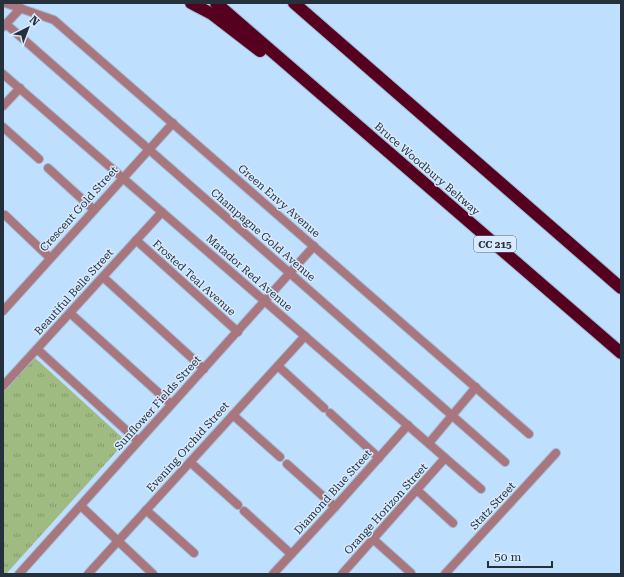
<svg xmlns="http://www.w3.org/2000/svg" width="624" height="577" viewBox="0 0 624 577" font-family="'Roboto Serif',serif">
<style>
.grass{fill:url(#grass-tufts)}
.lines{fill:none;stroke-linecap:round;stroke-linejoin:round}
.street-casing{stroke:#9fbcd7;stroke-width:10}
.highway-casing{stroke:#9fbcd7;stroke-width:14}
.street{stroke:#a9767e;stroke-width:8}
.highway{stroke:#560020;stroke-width:12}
.labels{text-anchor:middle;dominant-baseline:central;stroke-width:3;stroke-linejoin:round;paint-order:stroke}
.shield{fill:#d7eafe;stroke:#5a6877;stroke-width:1}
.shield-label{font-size:10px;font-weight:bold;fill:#24313d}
.street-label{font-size:11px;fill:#24313d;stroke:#d7eafe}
</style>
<defs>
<pattern id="grass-tufts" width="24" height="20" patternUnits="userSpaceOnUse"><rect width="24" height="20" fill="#a0bb81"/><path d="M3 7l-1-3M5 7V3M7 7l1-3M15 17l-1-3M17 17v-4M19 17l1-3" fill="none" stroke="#82996b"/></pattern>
</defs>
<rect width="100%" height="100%" fill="#bedffe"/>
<path class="grass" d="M34,357L126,441L6,574H3V391Z"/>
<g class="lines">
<defs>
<g id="street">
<path d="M5,3L54,20L529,434"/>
<path d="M6,24L505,462"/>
<path d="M3,27L21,8"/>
<path d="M3,74L481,489"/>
<path d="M3,106L20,88"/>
<path d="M3,127L39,159"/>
<path d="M48,168L94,210"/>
<path d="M5,215L50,258"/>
<path d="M136,240L238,332"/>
<path d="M103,277L204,369"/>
<path d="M3,311L173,123"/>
<path d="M70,313L171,404"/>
<path d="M37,349L138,441"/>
<path d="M278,366L324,408"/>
<path d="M3,386L162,212"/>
<path d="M330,413L379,458"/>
<path d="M233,415L280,457"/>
<path d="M429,443L476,387"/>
<path d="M190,462L238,505"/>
<path d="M287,464L335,507"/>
<path d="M417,490L453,523"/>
<path d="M81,506L153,574"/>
<path d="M146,510L194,553"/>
<path d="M244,511L291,554"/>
<path d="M373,539L411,573"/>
<path d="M19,574L314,246"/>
<path d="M88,574L305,336"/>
<path d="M273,574L335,507L408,425"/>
<path d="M342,574L445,458"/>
<path d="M445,574L556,453"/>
</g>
<g id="highway">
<path d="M191,3L212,14L260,51"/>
<path d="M216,3L621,353"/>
<path d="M294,3L621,288"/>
</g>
</defs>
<use href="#street" class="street-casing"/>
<use href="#highway" class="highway-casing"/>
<use href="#street" class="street"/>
<use href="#highway" class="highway"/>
</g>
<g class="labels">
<rect class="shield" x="474" y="236" width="42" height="16" rx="3"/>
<g class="shield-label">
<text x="495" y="244">CC 215</text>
</g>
<g class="street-label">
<text transform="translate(427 169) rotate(41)">Bruce Woodbury Beltway</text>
<text transform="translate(279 201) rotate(41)">Green Envy Avenue</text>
<text transform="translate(79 209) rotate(-48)">Crescent Gold Street</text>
<text transform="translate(263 235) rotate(41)">Champagne Gold Avenue</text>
<text transform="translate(249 273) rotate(41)">Matador Red Avenue</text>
<text transform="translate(194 278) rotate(42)">Frosted Teal Avenue</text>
<text transform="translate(74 292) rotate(-48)">Beautiful Belle Street</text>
<text transform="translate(158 403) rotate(-48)">Sunflower Fields Street</text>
<text transform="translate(188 447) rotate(-48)">Evening Orchid Street</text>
<text transform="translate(333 492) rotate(-48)">Diamond Blue Street</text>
<text transform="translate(493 506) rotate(-47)">Statz Street</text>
<text transform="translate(386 509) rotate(-48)">Orange Horizon Street</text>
</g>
</g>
<rect width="624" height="577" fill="none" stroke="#24313d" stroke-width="8"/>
<g transform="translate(28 28) rotate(42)" stroke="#d7eafe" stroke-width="3" paint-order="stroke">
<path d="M0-3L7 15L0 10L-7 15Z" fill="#24313d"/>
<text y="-6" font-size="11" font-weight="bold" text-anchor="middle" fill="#24313d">N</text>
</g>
<path d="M488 561v6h64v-6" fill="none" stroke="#24313d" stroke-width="2"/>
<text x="494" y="561" font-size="12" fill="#24313d" stroke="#d7eafe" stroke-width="3" paint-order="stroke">50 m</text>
</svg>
